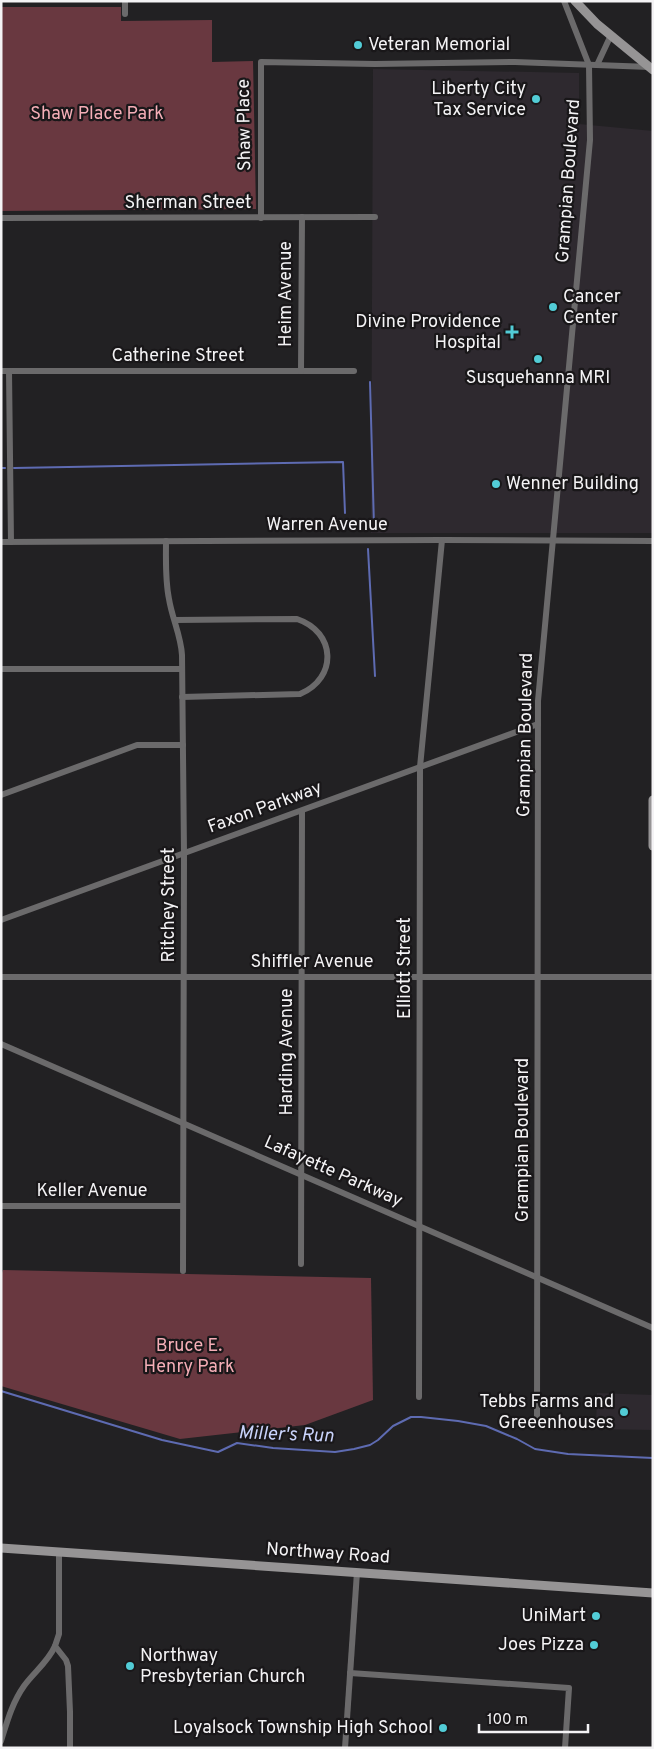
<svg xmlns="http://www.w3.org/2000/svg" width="654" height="1749" viewBox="0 0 654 1749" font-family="Overpass,sans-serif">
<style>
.built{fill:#2e292f}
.green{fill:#693840}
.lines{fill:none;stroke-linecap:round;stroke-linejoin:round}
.stream{stroke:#5e6bb2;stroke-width:2}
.street{stroke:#6b6a6b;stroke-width:6}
.secondary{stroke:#969495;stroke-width:9}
.poi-dot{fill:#52ccd6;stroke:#191719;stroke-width:2}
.labels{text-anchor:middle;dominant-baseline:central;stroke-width:4.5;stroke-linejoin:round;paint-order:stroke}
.poi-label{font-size:18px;fill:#f4f3f5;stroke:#191719;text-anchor:end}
.park-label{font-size:18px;fill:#f5aeb7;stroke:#191719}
.street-label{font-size:18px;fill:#f4f3f5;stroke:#191719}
.water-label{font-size:19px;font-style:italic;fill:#c9d3fb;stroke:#191719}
</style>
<rect width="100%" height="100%" fill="#222123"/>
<g class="built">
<path d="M373,69L579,73V124L653,131V533H371Z"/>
<path d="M597,1393L653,1395V1430L596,1429Z"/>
</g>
<g class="green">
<path d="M1,7H121V21L212,20V62L253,61L256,209L1,211Z"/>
<path d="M3,1270L371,1278L373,1400L305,1425L180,1439L1,1386V1276Z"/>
</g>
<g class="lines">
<g class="stream">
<path d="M370,382L374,526"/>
<path d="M1,468H5"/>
<path d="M14,468L343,462L345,513"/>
<path d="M368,549L375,676"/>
<path d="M1,1391L162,1440L218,1452L237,1443L273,1448L335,1452L354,1449L370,1445L378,1440L393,1426L411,1417H421L458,1421L486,1426L517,1439L535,1449L568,1454L653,1458"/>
</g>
<g class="street">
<path d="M125,1V14"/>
<path d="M597,65L611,35"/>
<path d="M1,218L375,217"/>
<path d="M261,218V62L375,64L515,62L650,67"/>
<path d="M1,371H354"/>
<path d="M9,371L11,542"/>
<path d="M301,371L302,217"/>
<path d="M166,541C166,560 165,580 169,599C172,618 181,636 182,655L184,854L183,1271"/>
<path d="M1,542L442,540L653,541"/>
<path d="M175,620L297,619C336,632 338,678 300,694L182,697"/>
<path d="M1,669H182"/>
<path d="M1,795L137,745H183"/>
<path d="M1,920L538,724"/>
<path d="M1,977H653"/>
<path d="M1,1044L653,1328"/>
<path d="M1,1206H183"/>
<path d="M301,1264L302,811"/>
<path d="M419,1397L420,767L442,540"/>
<path d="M537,1416L538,701L590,140L589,65L564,1"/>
<path d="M59,1552V1634L55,1646L66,1660L68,1666L70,1712V1748"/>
<path d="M350,1673L569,1688L565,1748"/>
<path d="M1,1741C7,1722 12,1703 24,1686C34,1672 48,1662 55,1646"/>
<path d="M345,1748L357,1572"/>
</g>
<g class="secondary">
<path d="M575,1L597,24L653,70"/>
<path d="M653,800V846"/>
<path d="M1,1548L653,1593"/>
</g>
</g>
<g class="poi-dot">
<circle cx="358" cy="45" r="5"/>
<circle cx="536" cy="99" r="5"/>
<circle cx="553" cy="307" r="5"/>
<path d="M509.5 324.5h5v5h5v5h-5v5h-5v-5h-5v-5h5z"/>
<circle cx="538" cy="359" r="5"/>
<circle cx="496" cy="484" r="5"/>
<circle cx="624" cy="1412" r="5"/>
<circle cx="596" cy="1616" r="5"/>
<circle cx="594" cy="1645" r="5"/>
<circle cx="130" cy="1666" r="5"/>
<circle cx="443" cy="1728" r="5"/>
</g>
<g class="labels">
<g class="poi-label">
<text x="368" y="45" text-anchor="start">Veteran Memorial</text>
<text x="526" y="89">Liberty City<tspan x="526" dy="21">Tax Service</tspan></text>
<text x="563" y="297" text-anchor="start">Cancer<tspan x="563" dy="21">Center</tspan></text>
<text x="501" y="322">Divine Providence<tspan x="501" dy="21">Hospital</tspan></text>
<text x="538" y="378" text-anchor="middle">Susquehanna MRI</text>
<text x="506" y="484" text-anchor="start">Wenner Building</text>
<text x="614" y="1402">Tebbs Farms and<tspan x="614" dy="21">Greeenhouses</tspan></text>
<text x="586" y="1616">UniMart</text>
<text x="584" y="1645">Joes Pizza</text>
<text x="140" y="1656" text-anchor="start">Northway<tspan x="140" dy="21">Presbyterian Church</tspan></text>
<text x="433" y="1728">Loyalsock Township High School</text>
</g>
<g class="park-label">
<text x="97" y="114">Shaw Place Park</text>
<text x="189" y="1346">Bruce E.<tspan x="189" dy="21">Henry Park</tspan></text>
</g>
<g class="street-label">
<text transform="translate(245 125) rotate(-91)">Shaw Place</text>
<text transform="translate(569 181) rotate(-86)">Grampian Boulevard</text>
<text x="188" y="203">Sherman Street</text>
<text transform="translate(286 294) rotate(-90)">Heim Avenue</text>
<text x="178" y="356">Catherine Street</text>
<text x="327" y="525">Warren Avenue</text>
<text transform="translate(526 735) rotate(-89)">Grampian Boulevard</text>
<text transform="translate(265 808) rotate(-20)">Faxon Parkway</text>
<text transform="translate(169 905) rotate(-90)">Ritchey Street</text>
<text x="312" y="962">Shiffler Avenue</text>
<text transform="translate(405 968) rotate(-90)">Elliott Street</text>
<text transform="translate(287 1052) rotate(-90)">Harding Avenue</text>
<text transform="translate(523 1140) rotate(-90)">Grampian Boulevard</text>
<text transform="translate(333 1172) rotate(24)">Lafayette Parkway</text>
<text x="92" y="1191">Keller Avenue</text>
<text transform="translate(328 1554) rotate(4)">Northway Road</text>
</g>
<g class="water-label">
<text transform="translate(286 1435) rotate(2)">Miller's Run</text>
</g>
</g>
<rect width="654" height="1749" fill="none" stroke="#f4f3f5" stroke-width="5"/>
<path d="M479 1724v8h109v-8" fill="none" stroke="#f4f3f5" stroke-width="2.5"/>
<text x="487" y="1724" font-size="15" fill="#f4f3f5" stroke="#191719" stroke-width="4" paint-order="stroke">100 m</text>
</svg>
